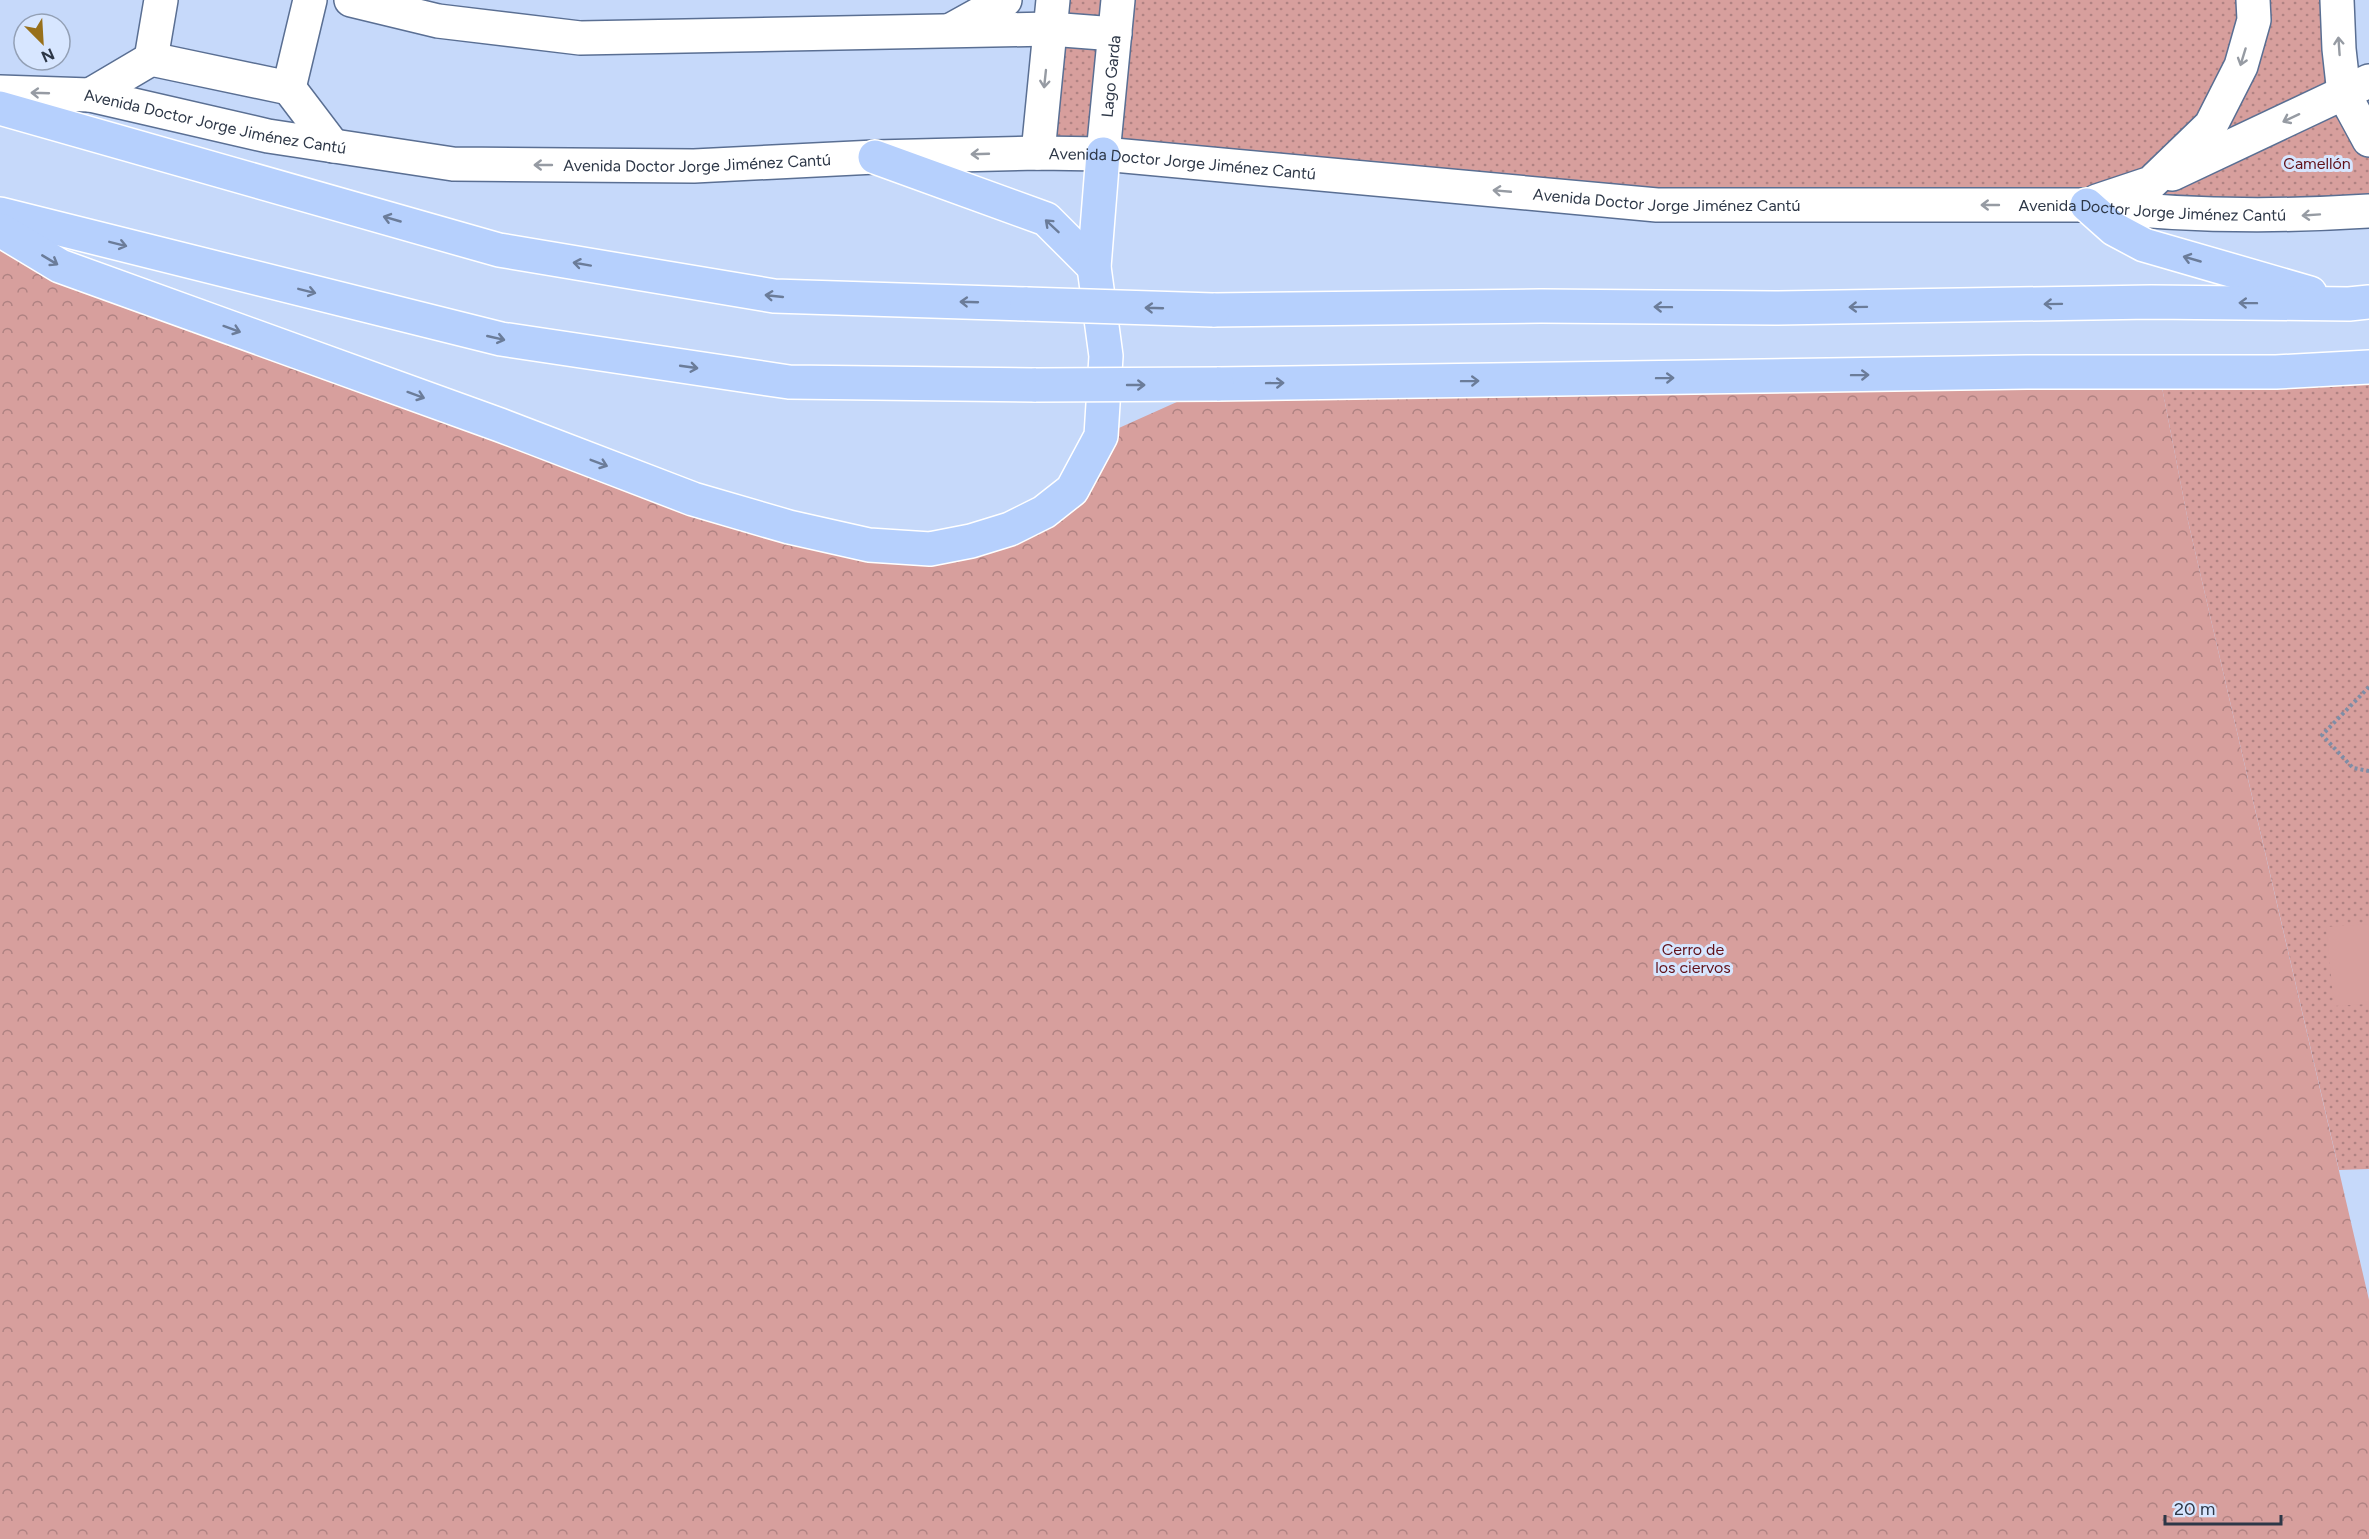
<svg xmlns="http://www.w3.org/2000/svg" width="2369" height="1539" viewBox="0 0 2369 1539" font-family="Figtree,sans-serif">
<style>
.grass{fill:url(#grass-dots)}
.forest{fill:url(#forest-crowns)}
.pitch{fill:#d79f9d}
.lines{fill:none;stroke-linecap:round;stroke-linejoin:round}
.minor-casing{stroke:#5a6f93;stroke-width:36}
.major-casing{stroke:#fff;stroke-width:36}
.path{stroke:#7e8da6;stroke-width:4;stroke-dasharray:3 3;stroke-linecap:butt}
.minor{stroke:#fff;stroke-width:33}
.major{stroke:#b6d0fd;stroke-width:33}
.major-bridge-casing{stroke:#fff;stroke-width:36;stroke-linecap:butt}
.major-bridge{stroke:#b6d0fd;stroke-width:33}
.oneway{stroke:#969ba3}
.oneway2{stroke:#6b7c99}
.labels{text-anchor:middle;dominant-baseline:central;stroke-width:6;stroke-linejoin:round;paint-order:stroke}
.street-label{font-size:16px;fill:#2d3747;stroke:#d7e6ff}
.park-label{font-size:16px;fill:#601119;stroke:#d7e6ff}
</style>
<defs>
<pattern id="grass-dots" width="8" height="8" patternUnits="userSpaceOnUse" patternTransform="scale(1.5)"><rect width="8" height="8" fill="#d79f9d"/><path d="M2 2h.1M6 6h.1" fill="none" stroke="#af8282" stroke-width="1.8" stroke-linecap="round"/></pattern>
<pattern id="forest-crowns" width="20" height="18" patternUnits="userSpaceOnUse" patternTransform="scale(1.5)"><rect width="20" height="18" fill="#d79f9d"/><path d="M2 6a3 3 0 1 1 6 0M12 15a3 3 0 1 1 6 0" fill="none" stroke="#af8282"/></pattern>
</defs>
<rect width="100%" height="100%" fill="#c6d9fa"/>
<g class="grass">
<path d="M1053,0H2337L2369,140V211L1657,205L1038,153Z"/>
<path d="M2369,367V1169L2339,1170L2188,521L2159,372Z"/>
</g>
<path class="forest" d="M0,230L60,266L869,545L1010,529L1101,436L1217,384L2159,372L2188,521L2369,1300V1539H0Z"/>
<path class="pitch" d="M2369,924V1004L2334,1006L2326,927Z"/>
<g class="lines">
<defs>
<g id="minor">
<path d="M351,0L438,21L580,38L1050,29L1115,34"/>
<path d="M2337,0L2339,49L2344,94L2369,140"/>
<path d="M951,30L1005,0"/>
<path d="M151,59L161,0"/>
<path d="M289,88L333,146"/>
<path id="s1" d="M0,92L90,95L268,136L453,164L694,166L875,157L1038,153L1103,154L1657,205H2087C2180,216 2275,217 2369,211"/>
<path d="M90,95L151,59L289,88L310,0"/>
<path d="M1038,153L1053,0"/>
<path id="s2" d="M1103,154L1118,0"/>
<path d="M2172,174L2369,81"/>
<path d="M2097,201L2151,183L2211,125L2241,66L2254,20L2253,0"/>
</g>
<g id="major">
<path d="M0,108L499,250L774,296L1027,304"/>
<path d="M875,157L1046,219L1094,267"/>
<path d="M2087,205L2114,229L2144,245L2310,293"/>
<path d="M0,214L501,339L789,382L1036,385"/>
<path d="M0,230L60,266L500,425L693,499L789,527L869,545L930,549L971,541L1010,529L1044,512L1072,490L1101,436L1106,356L1094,267L1103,154"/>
<path d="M1213,310L1541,306L1775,308L2151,302L2349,304L2369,302"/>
<path d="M1217,384L2027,372H2276L2369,367"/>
</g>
</defs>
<use href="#minor" class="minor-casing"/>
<use href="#major" class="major-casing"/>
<path class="path" d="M2369,687L2322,735L2353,768L2369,771"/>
<use href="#minor" class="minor"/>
<use href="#major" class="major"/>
<defs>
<g id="major-bridge">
<path d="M1027,304L1213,310"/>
<path d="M1036,385L1217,384"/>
</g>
</defs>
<use href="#major-bridge" class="major-bridge-casing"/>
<use href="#major-bridge" class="major-bridge"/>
</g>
<defs><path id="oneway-shaft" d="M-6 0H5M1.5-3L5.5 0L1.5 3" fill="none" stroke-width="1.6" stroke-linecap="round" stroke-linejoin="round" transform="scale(1.5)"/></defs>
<g class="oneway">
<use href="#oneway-shaft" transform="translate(2339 46) rotate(-94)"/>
<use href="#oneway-shaft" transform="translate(2243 57) rotate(107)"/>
<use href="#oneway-shaft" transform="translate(1045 79) rotate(96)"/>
<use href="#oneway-shaft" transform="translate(40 93) rotate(-178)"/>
<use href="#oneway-shaft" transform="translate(2291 118) rotate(155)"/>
<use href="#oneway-shaft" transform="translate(980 154) rotate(178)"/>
<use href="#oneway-shaft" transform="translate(543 165) rotate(-180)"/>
<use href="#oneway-shaft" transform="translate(1502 191) rotate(-175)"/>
<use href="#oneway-shaft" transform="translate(1990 205) rotate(-180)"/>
<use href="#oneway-shaft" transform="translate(2311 215) rotate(176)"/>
</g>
<g class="oneway2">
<use href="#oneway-shaft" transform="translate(392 219) rotate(-164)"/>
<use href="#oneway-shaft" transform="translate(1052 226) rotate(-137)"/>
<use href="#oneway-shaft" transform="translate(118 244) rotate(14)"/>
<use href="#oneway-shaft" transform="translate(2192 259) rotate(-164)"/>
<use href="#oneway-shaft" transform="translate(50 260) rotate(31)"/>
<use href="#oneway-shaft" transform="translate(582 264) rotate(-170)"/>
<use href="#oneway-shaft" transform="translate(307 291) rotate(14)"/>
<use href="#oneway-shaft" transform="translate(774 296) rotate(-174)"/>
<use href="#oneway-shaft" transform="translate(969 302) rotate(-178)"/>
<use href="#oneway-shaft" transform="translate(2248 303) rotate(-179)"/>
<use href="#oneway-shaft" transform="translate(2053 304) rotate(179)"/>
<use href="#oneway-shaft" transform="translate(1663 307) rotate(-179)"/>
<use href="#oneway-shaft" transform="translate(1858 307) rotate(179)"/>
<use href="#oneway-shaft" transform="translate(1154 308) rotate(-178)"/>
<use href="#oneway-shaft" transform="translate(232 329) rotate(20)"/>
<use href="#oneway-shaft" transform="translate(496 338) rotate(13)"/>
<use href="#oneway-shaft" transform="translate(689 367) rotate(8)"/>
<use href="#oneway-shaft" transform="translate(1860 375) rotate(-1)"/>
<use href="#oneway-shaft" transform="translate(1665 378) rotate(-1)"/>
<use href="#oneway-shaft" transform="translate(1470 381) rotate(-1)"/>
<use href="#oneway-shaft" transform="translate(1275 383) rotate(-1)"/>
<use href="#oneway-shaft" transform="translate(1136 385)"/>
<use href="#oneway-shaft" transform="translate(416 395) rotate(20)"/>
<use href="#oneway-shaft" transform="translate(599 463) rotate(21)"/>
</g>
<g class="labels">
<g class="street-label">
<text stroke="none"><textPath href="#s2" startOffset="78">Lago Garda</textPath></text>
<text stroke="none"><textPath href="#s1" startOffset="218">Avenida Doctor Jorge Jiménez Cantú</textPath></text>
<text stroke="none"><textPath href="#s1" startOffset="704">Avenida Doctor Jorge Jiménez Cantú</textPath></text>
<text stroke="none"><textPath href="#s1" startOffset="1190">Avenida Doctor Jorge Jiménez Cantú</textPath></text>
<text stroke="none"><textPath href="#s1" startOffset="1676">Avenida Doctor Jorge Jiménez Cantú</textPath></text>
<text stroke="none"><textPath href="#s1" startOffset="2162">Avenida Doctor Jorge Jiménez Cantú</textPath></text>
</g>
<g class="park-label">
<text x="2317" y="163">Camellón</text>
<text x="1693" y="949">Cerro de<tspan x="1693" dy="18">los ciervos</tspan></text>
</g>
</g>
<g transform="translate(42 42) rotate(156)"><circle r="28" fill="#d7e6ff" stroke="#93a0b5" stroke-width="1.5"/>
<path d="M0-4.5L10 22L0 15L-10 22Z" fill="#98701b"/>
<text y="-9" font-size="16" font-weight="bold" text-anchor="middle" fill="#2d3747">N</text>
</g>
<path d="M2165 1515v9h116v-9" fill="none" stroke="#2d3747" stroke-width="3"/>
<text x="2174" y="1515" font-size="18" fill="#2d3747" stroke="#d7e6ff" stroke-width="4.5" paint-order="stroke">20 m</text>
</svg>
